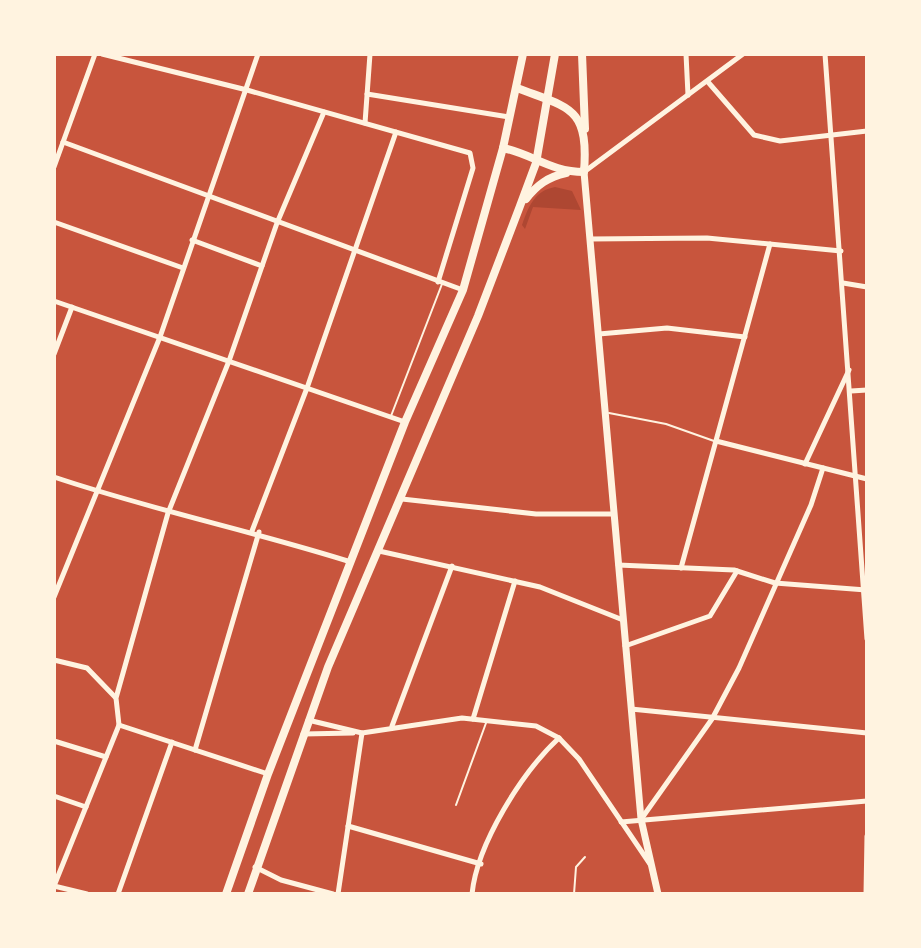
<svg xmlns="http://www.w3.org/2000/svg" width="921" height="948" viewBox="0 0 921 948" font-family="Signika,sans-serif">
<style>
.green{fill:#ae4732}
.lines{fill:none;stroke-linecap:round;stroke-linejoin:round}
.service{stroke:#fff3e0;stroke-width:2}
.minor{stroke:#fff3e0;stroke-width:5}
.secondary{stroke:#fff3e0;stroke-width:7}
.trunk{stroke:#fff3e0;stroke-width:8}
</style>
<rect width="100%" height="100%" fill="#c8553d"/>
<path class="green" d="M555,187L572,191L581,210L533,207L525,229L522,225C529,206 534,191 555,187Z"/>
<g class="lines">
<g class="service">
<path d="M609,413L666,424L714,441"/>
<path d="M391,416L442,284"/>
<path d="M456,805L486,723"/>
<path d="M574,894L576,867L585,857"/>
</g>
<g class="minor">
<path d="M102,54L247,90L470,153L473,168L438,282"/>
<path d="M686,54L688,95"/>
<path d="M825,54L867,639"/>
<path d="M708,82L754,135L780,141L867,131"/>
<path d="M367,94L509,117"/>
<path d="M365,123L370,54"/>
<path d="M63,142L463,290"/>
<path d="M54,167L95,54"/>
<path d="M584,172L743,54"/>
<path d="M54,222L183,268"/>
<path d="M590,239L707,238L841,251"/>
<path d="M192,240L262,266"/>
<path d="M843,283L867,287"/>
<path d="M54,301L405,422"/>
<path d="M599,334L667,328L745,337"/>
<path d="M54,354L72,307"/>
<path d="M851,391L867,390"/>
<path d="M716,441L867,479"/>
<path d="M805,464L849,370"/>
<path d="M54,477C152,510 253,531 351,562"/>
<path d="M402,499L536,514H613"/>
<path d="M252,531L307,388L396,132"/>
<path d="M379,551L540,587L623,620"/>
<path d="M618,565L734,570L775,583L866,590"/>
<path d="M681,568L770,244"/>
<path d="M54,597L160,337L258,54"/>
<path d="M625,646L710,616L737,571"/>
<path d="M54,660L87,668L115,697"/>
<path d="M631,709L867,733"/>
<path d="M473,719L515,581"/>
<path d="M308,720L362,733L462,718L536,726L559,738L579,759L650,864"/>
<path d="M119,725L268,774"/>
<path d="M392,726L452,566"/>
<path d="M303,734L353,733"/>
<path d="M54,741L106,757"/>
<path d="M195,750L259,532"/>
<path d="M54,796L86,807"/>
<path d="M642,818L712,719L739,668L811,505L823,468"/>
<path d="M621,822L867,801"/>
<path d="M348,826L481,864"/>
<path d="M255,867L281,880L333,894"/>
<path d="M87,894L54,886L119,725L116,698L168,513L229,361L277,223L324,112"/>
<path d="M118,894L172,742"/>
<path d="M338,894L362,733"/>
<path d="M472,894C477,844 522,772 559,738"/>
<path d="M866,894L867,836"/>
</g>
<path class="secondary" d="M584,172L641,819L658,894"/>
<g class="trunk">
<path d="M582,54L585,129"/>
<path d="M503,148C532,154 551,172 584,172C589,106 569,108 517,88"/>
<path d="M526,199C537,185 548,177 566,173"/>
<path d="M226,894L268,774L405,422L463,290L503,148L523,54"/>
<path d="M248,894L328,667L478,316L520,206L536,163L555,54"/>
</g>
</g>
<rect width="921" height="948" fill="none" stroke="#fff3e0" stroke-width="112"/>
</svg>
